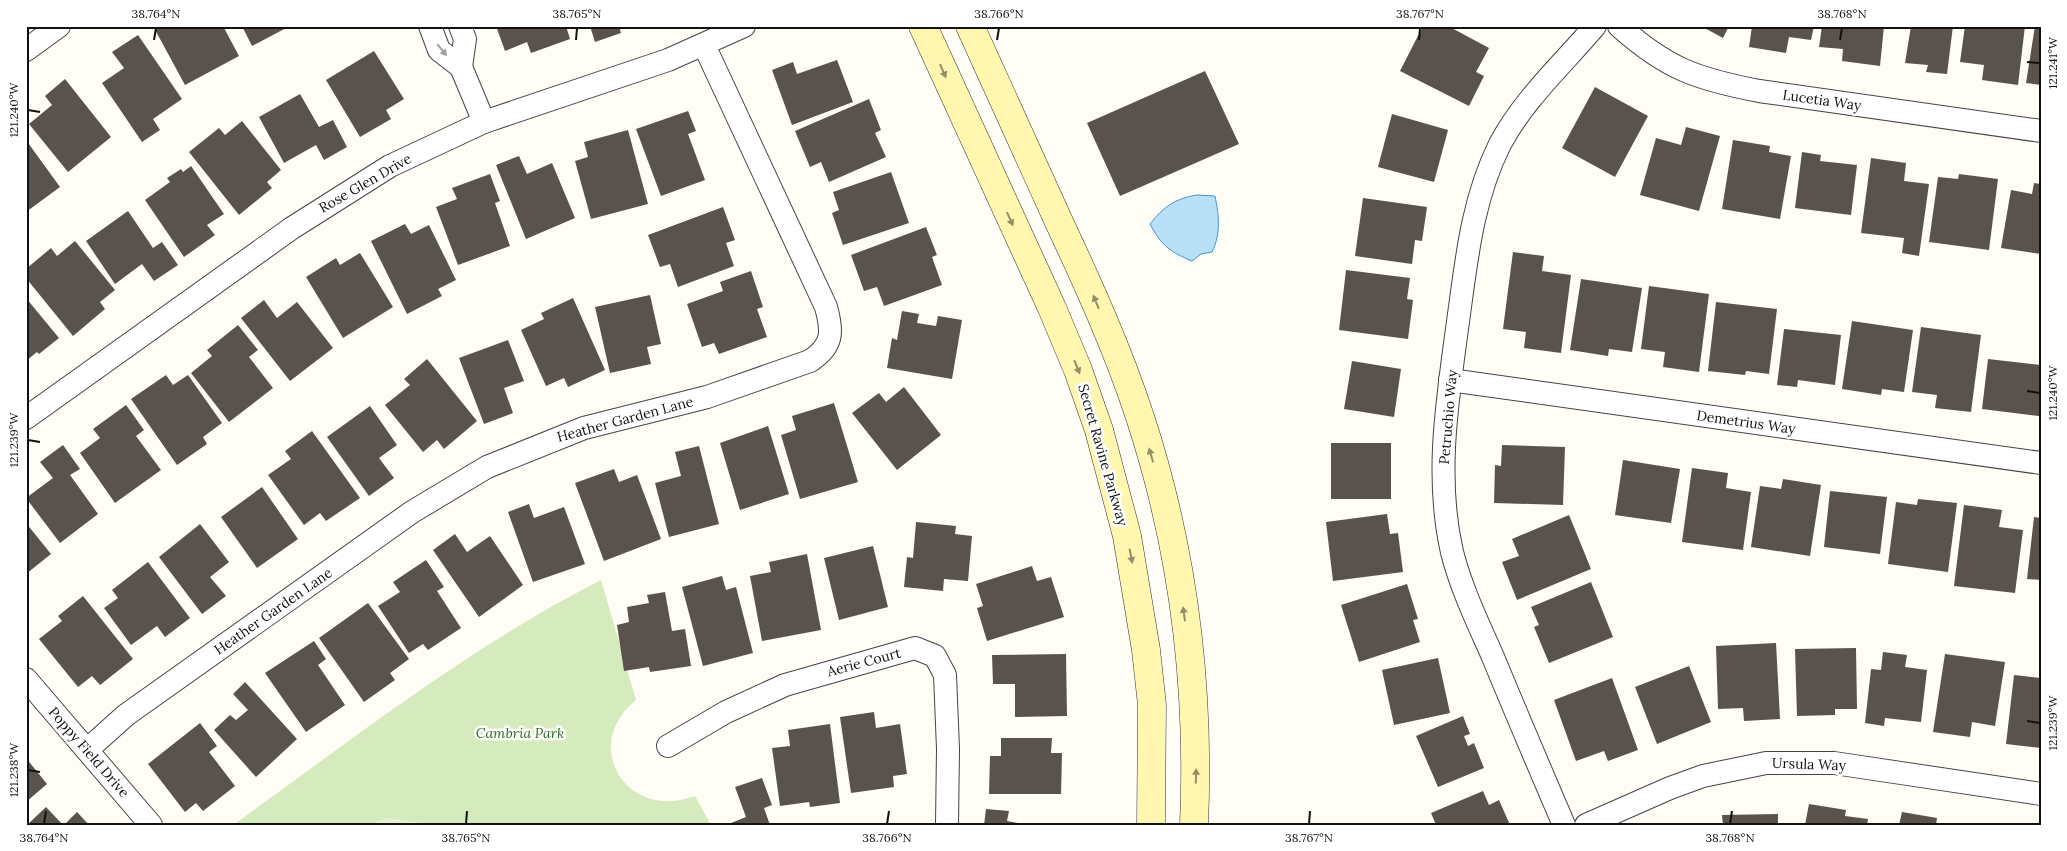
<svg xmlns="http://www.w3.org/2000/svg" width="2067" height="851" viewBox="0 0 2067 851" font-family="Lora,serif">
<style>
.green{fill:#d5ebbd}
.pitch{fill:#e6f2cf}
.water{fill:#b9e0f7;stroke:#3f96cf}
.building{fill:#5a524d}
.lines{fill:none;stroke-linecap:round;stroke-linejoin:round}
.minor-casing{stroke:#444;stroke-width:24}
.secondary-casing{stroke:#333;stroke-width:29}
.minor{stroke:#fff;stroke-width:22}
.secondary{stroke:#fff6b0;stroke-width:28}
.oneway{fill:#a0a0a0}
.oneway2{fill:#948f68}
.ticks{fill:none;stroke:#111;stroke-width:2}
.labels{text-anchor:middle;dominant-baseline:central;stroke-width:5;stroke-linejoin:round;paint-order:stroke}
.street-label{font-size:14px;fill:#111;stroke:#fff}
.park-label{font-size:14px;font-style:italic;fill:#2f6b1f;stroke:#fff}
.neatline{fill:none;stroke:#111;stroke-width:2}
.ticks-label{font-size:12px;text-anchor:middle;fill:#111}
</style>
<rect width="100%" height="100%" fill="#fffdf5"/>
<path class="green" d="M601,580L636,700C580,745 626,822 695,796L711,825H233C353,739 469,647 601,580Z"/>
<path class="pitch" d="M386,818L423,823V825H369Z"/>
<path class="water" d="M1197,195L1215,196C1219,215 1221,234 1212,252L1201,254L1192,261C1170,252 1161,245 1150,224C1163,207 1176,198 1197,195Z"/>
<g class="building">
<path d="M153,26H223L239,56L185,85Z"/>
<path d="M242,26H290L252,46Z"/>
<path d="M496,26H566L570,39L531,53L527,42L505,51Z"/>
<path d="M590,26H619L621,33L595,42Z"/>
<path d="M1423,26H1448L1489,48L1476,72L1484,76L1469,106L1400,71Z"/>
<path d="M1701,26H1729L1723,38Z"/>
<path d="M1752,26H1814L1811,40L1789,37L1786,53L1749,47Z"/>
<path d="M1822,26H1884L1880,66L1842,61L1843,49L1819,47Z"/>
<path d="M1911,26H1953L1947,74L1926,72L1928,65L1905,63Z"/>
<path d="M1965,26H2025L2018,85L1982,80L1984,65L1960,62Z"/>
<path d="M2035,26H2041V85L2026,83Z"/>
<path d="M138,35L182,99L153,119L160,130L142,142L102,83L124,68L112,52Z"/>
<path d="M374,51L404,99L386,110L391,119L360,137L326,80Z"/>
<path d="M837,60L853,102L792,125L772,70L793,62L797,74Z"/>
<path d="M1205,71L1239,144L1120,196L1087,123Z"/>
<path d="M65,79L111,137L68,172L29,124L52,105L45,96Z"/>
<path d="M1595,87L1648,116L1615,177L1562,148Z"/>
<path d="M300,94L319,127L333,120L347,147L324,160L316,145L284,163L259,117Z"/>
<path d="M869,99L881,130L875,133L886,157L829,182L821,162L810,167L795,131Z"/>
<path d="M688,111L696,131L688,134L705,180L661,196L636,129Z"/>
<path d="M1392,114L1448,130L1434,182L1378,167Z"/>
<path d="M242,121L281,170L267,182L272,188L239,215L189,152L219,128L225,135Z"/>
<path d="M1686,127L1720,136L1699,211L1640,195L1656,138L1681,145Z"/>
<path d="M628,130L648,204L591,219L575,161L588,157L584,142Z"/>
<path d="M26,140L60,187L26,212Z"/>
<path d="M1733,140L1770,146L1769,152L1791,156L1780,219L1722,209Z"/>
<path d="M1802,152L1821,155L1820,161L1857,165L1851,215L1795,208Z"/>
<path d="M519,156L527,174L552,163L575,218L526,239L496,165Z"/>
<path d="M1871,158L1906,163L1904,181L1929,184L1919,256L1902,253L1904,238L1861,233Z"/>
<path d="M191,166L224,214L207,225L215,235L184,257L145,200L170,182L167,178L181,169L183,172Z"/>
<path d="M891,172L909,223L843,245L832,213L839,210L833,192Z"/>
<path d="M490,174L500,201L495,203L510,246L458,265L436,207L457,199L452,188Z"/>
<path d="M1959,174L1998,179L1989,250L1929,242L1938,177L1958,179Z"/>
<path d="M2034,183L2041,184V254L2001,248L2011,190L2032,194Z"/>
<path d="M1363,198L1427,207L1422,241L1415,240L1412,264L1355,256Z"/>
<path d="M723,207L735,240L726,243L734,266L678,287L670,264L660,267L648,235Z"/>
<path d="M128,211L153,248L162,242L178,265L154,281L142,264L115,284L86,241Z"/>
<path d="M405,224L411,234L429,225L456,280L438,289L442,296L407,314L371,241Z"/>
<path d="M926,227L937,255L932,257L942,285L884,306L877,287L864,291L851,255Z"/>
<path d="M75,241L115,290L100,302L105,309L73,336L26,278V269L51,248L57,256Z"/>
<path d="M1513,252L1544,256L1542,271L1571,275L1561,353L1524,348L1526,332L1503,329Z"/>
<path d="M360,253L393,307L343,338L306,277L336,258L340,265Z"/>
<path d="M1346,270L1410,278L1407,299L1413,300L1408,339L1339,330Z"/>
<path d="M751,271L763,307L757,309L767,337L719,354L714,343L702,347L687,304L723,291L720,282Z"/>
<path d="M1581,279L1642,288L1632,352L1609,349L1608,356L1570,350Z"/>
<path d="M1649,286L1709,294L1699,372L1663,367L1665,352L1641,349Z"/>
<path d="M650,295L661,344L647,347L651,364L610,373L595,307Z"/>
<path d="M26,298L59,338L39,354L37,352L26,361Z"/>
<path d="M573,298L605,370L568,387L564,378L546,386L521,330L544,319L541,313Z"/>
<path d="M264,300L277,318L297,302L333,348L290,381L241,318Z"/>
<path d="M1716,302L1777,309L1769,374L1746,371L1745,375L1708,371Z"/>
<path d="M902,311L919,314L917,323L936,326L938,316L962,320L952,379L887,368L892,338L897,340Z"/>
<path d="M1852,321L1913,330L1904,392L1882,389L1881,395L1842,389Z"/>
<path d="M238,325L258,350L249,357L273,388L229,422L191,373L212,356L207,350Z"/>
<path d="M1921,327L1981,335L1971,412L1935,408L1937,395L1912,392Z"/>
<path d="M1784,329L1841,335L1835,385L1798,380L1797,387L1777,385Z"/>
<path d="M508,340L524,381L504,388L513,413L484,424L459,358Z"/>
<path d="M427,359L477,421L444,449L437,440L423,452L385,405L410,385L404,379Z"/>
<path d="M1988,359L2041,365L2039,416L1982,409Z"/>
<path d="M1352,361L1401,369L1394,417L1344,409Z"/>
<path d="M166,375L173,385L188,375L222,423L203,437L207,444L177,465L131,399Z"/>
<path d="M904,387L941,435L897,470L852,413L879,393L886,402Z"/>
<path d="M834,403L858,482L800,499L781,435L796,430L792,416Z"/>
<path d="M126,405L144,430L136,436L161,470L115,503L80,453L100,438L93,429Z"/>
<path d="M370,406L397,445L379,458L394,478L369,496L327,437Z"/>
<path d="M768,426L789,494L740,510L720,443Z"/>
<path d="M312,431L360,498L326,521L320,513L304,525L268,475L291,459L285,451Z"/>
<rect x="1331" y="443" width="60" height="56"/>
<path d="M63,445L80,469L70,475L98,514L60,543L26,498L53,478L40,462Z"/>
<path d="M1502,445L1565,447L1563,505L1494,503L1495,465L1501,466Z"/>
<path d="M699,446L719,524L669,537L655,483L681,476L675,452Z"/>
<path d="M1623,460L1680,469L1671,523L1615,515Z"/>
<path d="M1692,468L1728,473L1726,488L1751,492L1743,550L1682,542Z"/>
<path d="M614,469L619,482L637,475L661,539L604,561L575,483Z"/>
<path d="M1783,479L1821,485L1810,556L1751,547L1760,486L1781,489Z"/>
<path d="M262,487L298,539L257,568L221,517Z"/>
<path d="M1830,491L1887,497L1880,554L1824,547Z"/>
<path d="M1918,499L1957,503L1948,572L1888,564L1896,502L1917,505Z"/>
<path d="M529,504L534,518L564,507L585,564L533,582L508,512Z"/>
<path d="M1964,505L2002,510L1999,527L2023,530L2015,593L1954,586Z"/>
<path d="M1387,514L1390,534L1398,533L1403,572L1333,581L1326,522Z"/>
<path d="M1569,515L1591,569L1517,600L1502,562L1519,556L1512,539Z"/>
<path d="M2034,517L2041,518V580L2027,579Z"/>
<path d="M916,522L956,526L955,534L972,536L968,581L944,579L943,591L904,587L907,557L913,558Z"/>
<path d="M26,523L51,554L26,574Z"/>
<path d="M200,524L229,562L210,577L226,596L202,614L159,557Z"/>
<path d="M455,534L467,552L490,536L523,585L479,617L433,550Z"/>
<path d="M873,546L888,607L839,620L824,558Z"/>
<path d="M807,554L821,630L762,641L750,576L771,572L769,562Z"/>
<path d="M426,560L444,587L437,591L461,628L428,650L423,644L409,653L378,606L400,592L393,582Z"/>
<path d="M148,562L190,618L165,637L157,626L131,645L104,608L118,598L112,590Z"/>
<path d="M1032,566L1037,581L1051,577L1064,617L987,641L977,608L983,606L976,584Z"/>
<path d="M722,576L726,590L736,587L753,653L703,666L682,587Z"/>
<path d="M1591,582L1613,637L1549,663L1534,627L1539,625L1531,607Z"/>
<path d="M1407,584L1418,619L1413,620L1420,642L1359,662L1341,605Z"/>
<path d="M665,592L672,631L685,629L691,666L650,672L649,667L624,671L617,625L629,622L627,607L649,603L647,595Z"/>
<path d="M83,596L133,659L100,685L92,676L78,687L39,639L62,621L58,616Z"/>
<path d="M368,603L409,659L390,673L395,680L364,702L319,638Z"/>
<path d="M314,641L326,659L318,665L345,705L306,732L265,673Z"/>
<path d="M1776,643L1780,719L1744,721L1743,708L1718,709L1716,646Z"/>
<path d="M1856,648L1857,709H1835V715L1797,716L1795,649Z"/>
<path d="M1883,652L1907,655L1905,667L1927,670L1921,722L1885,718L1884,726L1865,723L1871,669L1881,670Z"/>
<path d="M1066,654L1067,716L1015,717V684H993L992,655Z"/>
<path d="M1945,654L2005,662L1995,726L1972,722L1970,737L1933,732Z"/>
<path d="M1438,658L1450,713L1394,725L1382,670Z"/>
<path d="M1689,666L1711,722L1657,744L1635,687Z"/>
<path d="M2014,675L2041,678V748L2006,744Z"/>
<path d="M1612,678L1638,750L1608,761L1604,751L1576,761L1554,700Z"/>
<path d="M245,682L297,739L256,777L214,730L230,715L236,720L248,710L233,694Z"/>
<path d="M874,712L876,728L900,724L907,774L893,776L894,787L851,793L840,717Z"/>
<path d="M1463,716L1470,734L1464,736L1468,746L1474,743L1484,768L1438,787L1416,736Z"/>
<path d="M200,723L217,746L209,752L235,786L203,811L196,803L185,812L148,764Z"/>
<path d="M830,724L840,803L810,807L809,802L780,806L772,748L790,746L788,730Z"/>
<path d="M1001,738H1052L1051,753H1062L1061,794H989L990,756H1001Z"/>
<path d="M26,758L47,784L26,802Z"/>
<path d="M762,778L772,805L764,808L770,825H726L746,817L735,787Z"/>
<path d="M1483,791L1489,805L1499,800L1510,825H1436L1431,813Z"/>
<path d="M1809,804L1846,810L1845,816L1868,819L1867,825H1805Z"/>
<path d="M46,807L63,825H27Z"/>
<path d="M986,809L1009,811L1007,821L1029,825H984Z"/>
<path d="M77,812L89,825H64Z"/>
<path d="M1902,812L1937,818L1936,825H1899Z"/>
<path d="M1778,814V825H1723L1722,815Z"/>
</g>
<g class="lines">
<defs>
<g id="minor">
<path d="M430,26L439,50L461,67L484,122"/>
<path d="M460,26L465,39L461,67"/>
<path d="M1619,26C1667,69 1697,79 1759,91L2041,131"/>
<path d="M26,50L59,26"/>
<path d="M1450,380L2041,463"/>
<path d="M26,418L292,228L390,166L484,122L668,60L744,26"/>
<path d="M26,679L151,825"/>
<path d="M668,746L726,712L785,685L915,648L935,656L945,675L948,749L947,825"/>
<path d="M87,750L126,715L412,512L487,467L584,428L707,397L810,361C833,346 833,332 826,307L704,45"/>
<path d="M1564,825C1540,769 1516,713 1493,657C1478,623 1461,588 1452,552C1435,478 1447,403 1457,329C1466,265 1471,202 1500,144C1524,99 1562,65 1595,26"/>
<path d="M1586,825L1670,788L1703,776L1766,763H1834L2041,794"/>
</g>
<g id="secondary">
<path d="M923,26L1052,308L1078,370L1099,430L1127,536L1146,650L1152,705L1151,825"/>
<path d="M970,26C1000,92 1030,157 1059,222C1089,286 1118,350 1140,417C1183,548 1200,688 1194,825"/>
</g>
</defs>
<use href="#minor" class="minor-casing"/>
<use href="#secondary" class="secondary-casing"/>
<use href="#minor" class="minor"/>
<use href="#secondary" class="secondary"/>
</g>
<defs><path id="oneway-solid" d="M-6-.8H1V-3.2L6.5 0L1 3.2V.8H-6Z" transform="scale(1.25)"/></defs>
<use class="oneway" href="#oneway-solid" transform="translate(442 50) rotate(51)"/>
<g class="oneway2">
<use href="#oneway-solid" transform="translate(943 71) rotate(66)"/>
<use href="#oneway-solid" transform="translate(1010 219) rotate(66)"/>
<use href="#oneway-solid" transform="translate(1096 302) rotate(-112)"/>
<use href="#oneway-solid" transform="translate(1077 367) rotate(68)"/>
<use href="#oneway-solid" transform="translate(1151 455) rotate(-106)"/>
<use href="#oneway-solid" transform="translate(1131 556) rotate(79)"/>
<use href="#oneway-solid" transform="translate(1184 614) rotate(-98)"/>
<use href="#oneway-solid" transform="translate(1196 776) rotate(-88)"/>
</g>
<path class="ticks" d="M154,40L156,28M576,40L577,28M997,40L999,28M1419,40L1420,28M1840,40L1842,28M2027,62L2040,63M28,110L40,112M2027,391L2040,393M28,440L40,442M2027,721L2040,723M28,770L40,772M44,824L46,811M466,824L467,811M887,824L889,811M1309,824L1310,811M1730,824L1732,811"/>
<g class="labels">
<g class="street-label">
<text transform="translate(1822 100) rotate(8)">Lucetia Way</text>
<text transform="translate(365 183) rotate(-30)">Rose Glen Drive</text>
<text transform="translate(1448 417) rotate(-85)">Petruchio Way</text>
<text transform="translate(625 419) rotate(-15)">Heather Garden Lane</text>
<text transform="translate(1746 422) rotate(8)">Demetrius Way</text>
<text transform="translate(1103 455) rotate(74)">Secret Ravine Parkway</text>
<text transform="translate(273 611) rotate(-35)">Heather Garden Lane</text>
<text transform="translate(864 662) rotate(-15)">Aerie Court</text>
<text transform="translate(89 752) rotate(49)">Poppy Field Drive</text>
<text transform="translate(1809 764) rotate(2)">Ursula Way</text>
</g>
<g class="park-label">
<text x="520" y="733">Cambria Park</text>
</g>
</g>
<rect width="2067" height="851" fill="none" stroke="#ffffff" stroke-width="55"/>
<rect x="28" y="28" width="2012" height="796" class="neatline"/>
<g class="ticks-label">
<text x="156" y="18">38.764°N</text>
<text x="577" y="18">38.765°N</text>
<text x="999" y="18">38.766°N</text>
<text x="1420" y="18">38.767°N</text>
<text x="1842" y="18">38.768°N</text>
<text transform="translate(2053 63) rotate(-90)" y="4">121.241°W</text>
<text transform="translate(14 110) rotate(-90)" y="4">121.240°W</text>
<text transform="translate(2053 393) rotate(-90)" y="4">121.240°W</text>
<text transform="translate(14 440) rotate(-90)" y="4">121.239°W</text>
<text transform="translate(2053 723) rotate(-90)" y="4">121.239°W</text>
<text transform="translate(14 770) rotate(-90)" y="4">121.238°W</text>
<text x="44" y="842">38.764°N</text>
<text x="466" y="842">38.765°N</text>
<text x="887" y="842">38.766°N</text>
<text x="1309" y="842">38.767°N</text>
<text x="1730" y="842">38.768°N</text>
</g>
</svg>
